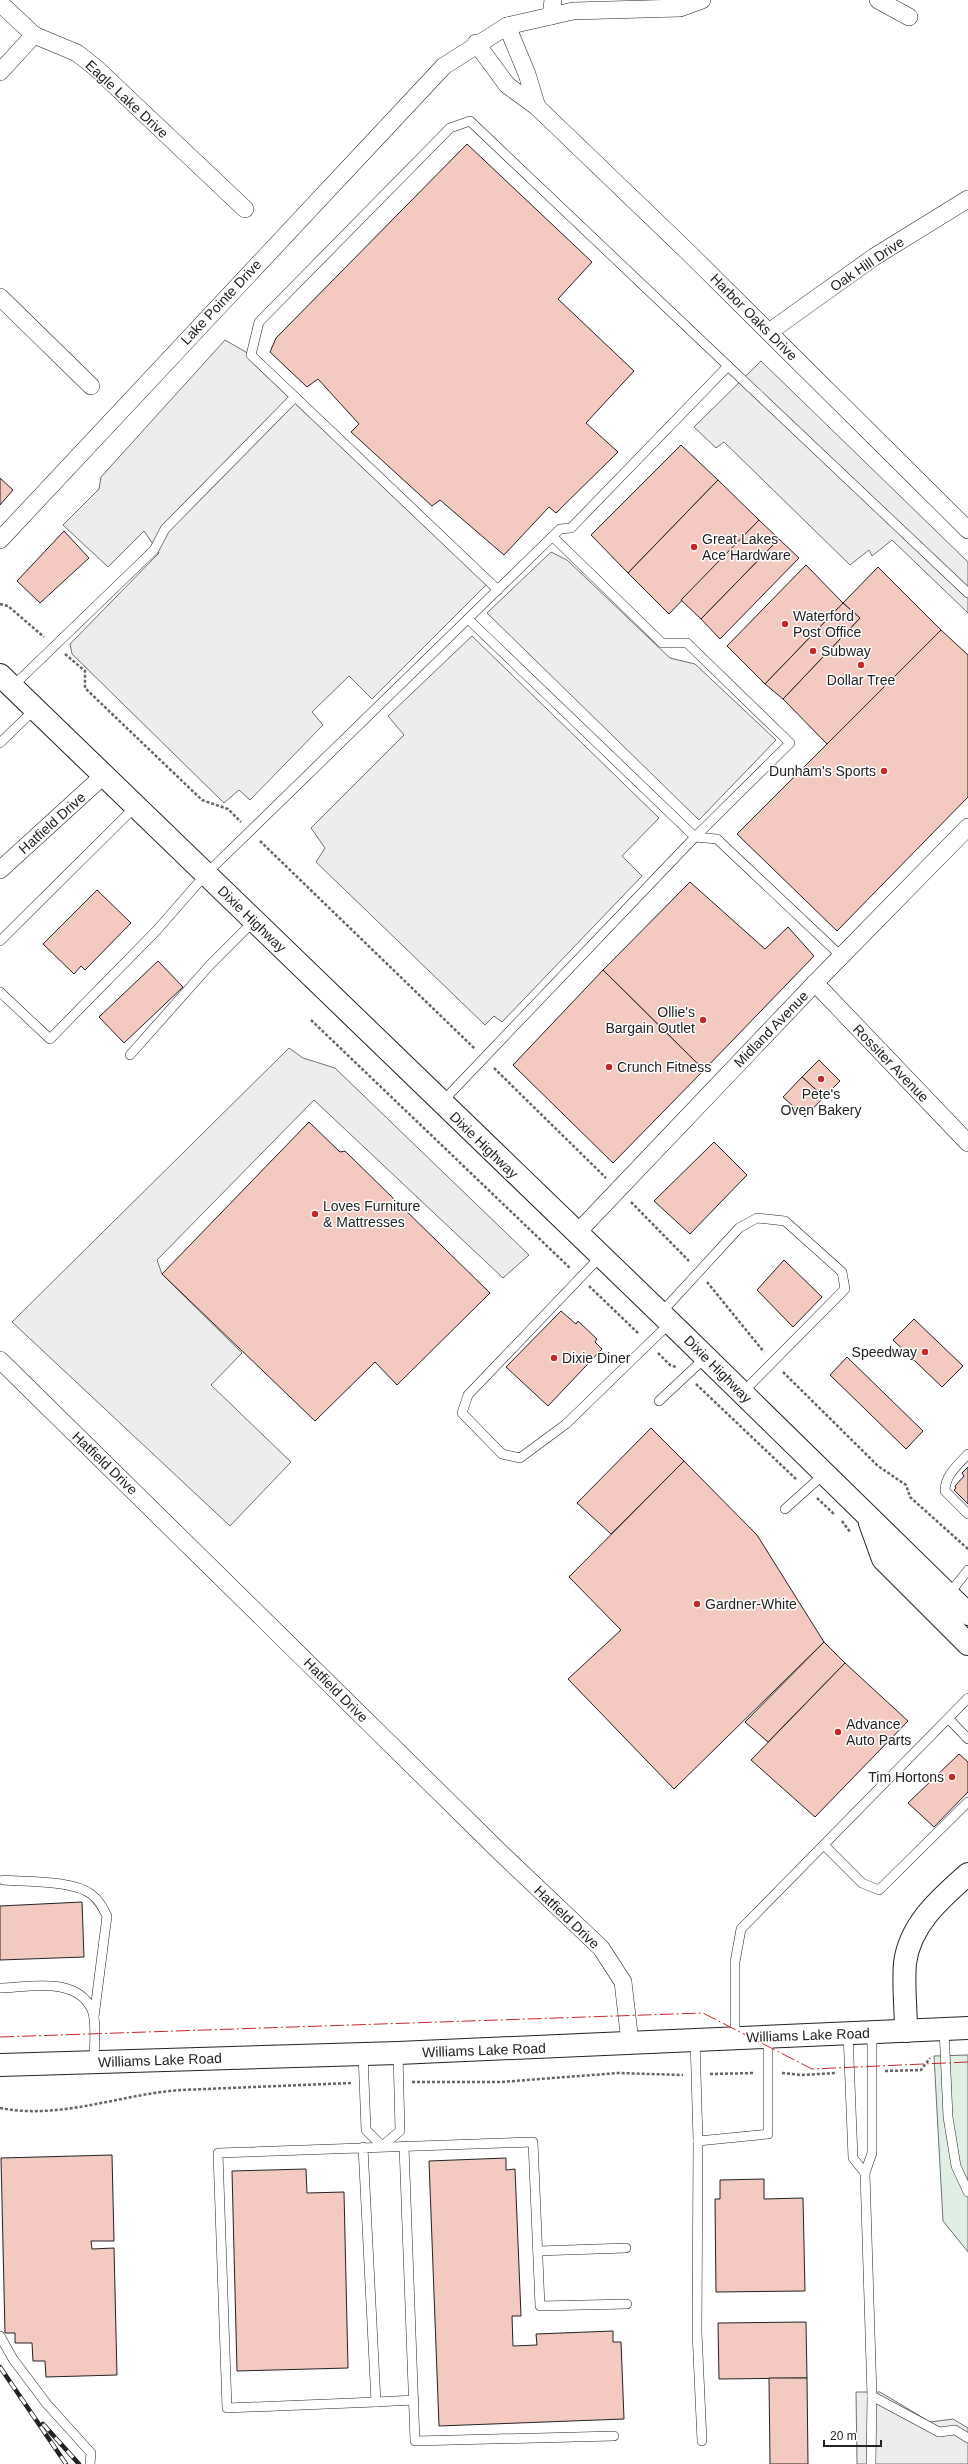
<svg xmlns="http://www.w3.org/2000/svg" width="968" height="2464" viewBox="0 0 968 2464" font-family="Arial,sans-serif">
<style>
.green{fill:#e0efe3;stroke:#6f6f6f}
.parking{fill:#ededed;stroke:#6f6f6f}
.building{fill:#f3c9c0;stroke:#222}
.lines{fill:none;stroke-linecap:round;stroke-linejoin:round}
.lane-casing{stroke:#222;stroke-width:10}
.street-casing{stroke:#222;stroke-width:18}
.secondary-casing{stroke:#222;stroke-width:24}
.primary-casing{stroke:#222;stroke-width:24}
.path{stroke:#646464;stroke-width:2.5;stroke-dasharray:3 2;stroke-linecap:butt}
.lane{stroke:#fff;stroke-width:9}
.street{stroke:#fff;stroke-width:17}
.secondary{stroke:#fff;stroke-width:22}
.primary{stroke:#fff;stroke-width:22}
.rail-casing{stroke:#222;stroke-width:4.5}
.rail{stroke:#fff;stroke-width:3;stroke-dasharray:9;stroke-linecap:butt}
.power{stroke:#c62828;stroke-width:1;stroke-dasharray:14 3 2 3;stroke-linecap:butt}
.poi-dot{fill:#c62828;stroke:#fff;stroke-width:1.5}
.labels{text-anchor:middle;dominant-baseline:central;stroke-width:3;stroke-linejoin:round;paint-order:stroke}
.street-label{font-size:14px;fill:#222;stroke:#fff}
.poi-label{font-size:14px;fill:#222;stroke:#fff;text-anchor:start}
</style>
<rect width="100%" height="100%" fill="#fff"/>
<path class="green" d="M968,2055V2252L943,2221L934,2056Z"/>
<g class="parking">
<path d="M225,340L251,355L489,582L372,699L349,676L312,712L323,725L250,800L239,790L224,803L72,654L70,644L159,553L144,531L108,567L63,525L99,489L101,477Z"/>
<path d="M761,361L968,562V613L892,540L872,556L869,550L850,565L724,442L716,448L694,427Z"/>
<path d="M551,552L567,560L670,658L695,664L776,740L699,820L487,613Z"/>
<path d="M472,636L659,818L622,856L642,876L502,1022L494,1016L485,1025L316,862L325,848L311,828L404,735L388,716Z"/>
<path d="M289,1048L303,1058L335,1068L529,1255L503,1278L314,1100L157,1260L162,1274L242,1353L211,1385L291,1462L230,1526L12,1322Z"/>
<path d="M856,2392H880L930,2422L953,2419L968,2428V2464H857Z"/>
</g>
<g class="building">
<path d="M467,144L592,262L558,299L634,371L586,423L618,452L556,513L549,507L504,555L440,500L432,506L351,432L359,424L318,379L307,387L270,352L276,338Z"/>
<path d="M681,445L718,480L628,573L591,535Z"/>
<path d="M0,478L13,490L0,505Z"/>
<path d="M718,480L759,520L669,614L628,573Z"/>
<path d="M759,520L779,539L701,619L681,600Z"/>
<path d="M64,531L89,558L40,603L17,581Z"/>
<path d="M779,539L799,558L720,639L701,619Z"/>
<path d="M806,565L843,603L765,684L727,646Z"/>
<path d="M878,567L941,630L827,744L783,699L860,618L843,603Z"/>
<path d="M843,603L860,618L783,699L765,684Z"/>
<path d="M941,630L968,655V797L837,931L737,834Z"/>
<path d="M690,882L765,949L788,927L814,956L704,1070L603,970Z"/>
<path d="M97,890L131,923L85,970L81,966L74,974L43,944Z"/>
<path d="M158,961L183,987L124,1043L99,1017Z"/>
<path d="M603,970L704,1070L613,1163L513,1065Z"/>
<path d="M819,1060L840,1081L824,1097L802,1077Z"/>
<path d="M802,1077L824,1097L805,1117L783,1097Z"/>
<path d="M309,1122L340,1152L345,1151L490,1293L397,1385L375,1362L315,1421L162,1274Z"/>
<path d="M714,1142L747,1175L690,1234L654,1201Z"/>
<path d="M784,1260L822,1297L793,1327L757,1290Z"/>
<path d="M561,1311L576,1324L578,1321L597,1339L595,1342L602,1349L548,1406L506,1367Z"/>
<path d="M914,1319L963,1366L942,1387L893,1340Z"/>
<path d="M847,1357L923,1431L906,1449L830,1375Z"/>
<path d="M651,1428L684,1461L611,1534L577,1503Z"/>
<path d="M684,1461L757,1535L824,1642L674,1789L568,1679L621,1630L569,1577Z"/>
<path d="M968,1467V1504L954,1490L956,1488L955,1486L964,1476L962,1473Z"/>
<path d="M824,1642L845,1663L768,1742L745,1722Z"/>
<path d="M845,1663L908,1721L815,1817L751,1760Z"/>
<path d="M959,1754L968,1762V1792L934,1827L908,1803Z"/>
<path d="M82,1902L84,1957L0,1960V1906Z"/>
<path d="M112,2155L114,2241H91L92,2249L114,2248L117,2375L46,2377L45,2361H33L32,2343H15V2333H5L1,2158Z"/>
<path d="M506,2158V2170L515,2169L521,2316H512L513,2346L537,2345L536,2334L613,2331V2342H621L624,2419L439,2426L429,2161Z"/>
<path d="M306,2169L307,2193L344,2192L348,2368L237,2371L232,2171Z"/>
<path d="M764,2179V2199L803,2198L805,2291L716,2292L715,2199H720V2180Z"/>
<path d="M806,2322L807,2378L719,2379L718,2323Z"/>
<path d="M769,2378H807L808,2464H770Z"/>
</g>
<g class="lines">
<defs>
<g id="lane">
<path d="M498,590L251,355L259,322L450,128L470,121L728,366"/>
<path d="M468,619L695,837L717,839L841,956"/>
<path d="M12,687L154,550L165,529L295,397"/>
<path d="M0,743L35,709"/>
<path d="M0,941L135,807"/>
<path d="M0,992L50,1039L157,930L206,874L560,529L571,528L728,366L968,593"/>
<path d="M130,1055L209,966L254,921"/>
<path d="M441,1103L695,837L790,743L687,643H662L553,537"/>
<path d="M600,1257L468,1395L462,1413L502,1454L520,1458L566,1424L670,1323"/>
<path d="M660,1314L739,1228L757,1218L785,1221L842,1272L845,1289L742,1393"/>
<path d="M659,1401L706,1357"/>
<path d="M968,1454C958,1465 945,1475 945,1491L968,1514"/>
<path d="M785,1509L824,1474"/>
<path d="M948,1595L968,1570"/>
<path d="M949,1719L968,1739"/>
<path d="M825,1846L862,1883L879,1890L968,1802"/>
<path d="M3,1880C27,1882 72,1880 91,1894C99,1900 103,1908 107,1916L94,2017"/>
<path d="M0,1988C30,1987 77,1976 92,2010C97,2021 94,2049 94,2062"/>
<path d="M944,2029L948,2117L956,2166L968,2192"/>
<path d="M848,2033L853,2158L865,2173"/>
<path d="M735,2038V1962L741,1929L968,1698"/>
<path d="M695,2039L698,2141"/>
<path d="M363,2054L366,2130L382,2146"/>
<path d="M382,2146L400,2131L398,2053"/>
<path d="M404,2146L415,2441L614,2436"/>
<path d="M363,2147L376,2402L227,2408L218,2153L533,2142L540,2306L627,2304"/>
<path d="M538,2251L626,2248"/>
<path d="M0,2336L13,2359L46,2403L91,2453L90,2464"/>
<path d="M872,2396L939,2432L955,2430L968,2438"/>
<path d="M376,2402L414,2400"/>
<path d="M702,2441L697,2332L698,2141L768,2134V2036"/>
<path d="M871,2464L872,2396L865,2173L872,2153V2032"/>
</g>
<g id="street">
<path d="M878,0L909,17"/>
<path d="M0,3L34,35L77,53L96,68L245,209"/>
<path d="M551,16L553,0"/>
<path d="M507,26L527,74L537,107"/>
<path d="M476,43L507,85L537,107L689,253L968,530"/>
<path d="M0,72L34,35"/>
<path d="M0,297L91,386"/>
<path d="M769,332L874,257L968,199"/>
<path d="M0,540L444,66L507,26L573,11L680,8L702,0"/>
<path d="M0,870L103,776"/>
<path d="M815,983L968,1143"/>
<path d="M576,1234L815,983L968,827"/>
<path d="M0,1360L504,1856L601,1948L623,1982L630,2042"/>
</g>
<path id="secondary" d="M0,2065L398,2053L968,2028"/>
<g id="primary">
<path d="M0,675L680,1332L968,1614"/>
<path d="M870,1523L883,1559L968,1644"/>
<path d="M906,2031C906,2008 903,1985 905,1963C910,1924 941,1898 968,1874"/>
</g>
</defs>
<use href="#lane" class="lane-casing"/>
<use href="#street" class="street-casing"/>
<use href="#secondary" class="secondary-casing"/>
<use href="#primary" class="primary-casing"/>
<g class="path">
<path d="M0,604L8,606L44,637"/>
<path d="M65,654L85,671V688L202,800L228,809L241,822"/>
<path d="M260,841L475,1049"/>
<path d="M311,1020L571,1269"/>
<path d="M494,1068L606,1178"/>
<path d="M631,1202L689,1261"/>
<path d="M707,1282L764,1352"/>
<path d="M589,1286L639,1334"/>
<path d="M658,1353L670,1365L676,1367"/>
<path d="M783,1372L878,1466L906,1485L910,1497L968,1549"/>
<path d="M696,1384L797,1480"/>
<path d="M817,1498L835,1515"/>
<path d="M842,1521L850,1532"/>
<path d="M885,2071L921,2070L930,2058"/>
<path d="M782,2073L801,2075L837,2073"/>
<path d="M710,2074L755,2073"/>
<path d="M412,2082H501L618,2073L683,2075"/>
<path d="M0,2108C61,2120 121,2094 181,2090L351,2083"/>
</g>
<use href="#lane" class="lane"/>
<use href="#street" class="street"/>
<use href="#secondary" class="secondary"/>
<use href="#primary" class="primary"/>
<defs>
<g id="rail">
<path d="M0,2367L66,2464"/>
<path d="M43,2424L79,2464"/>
</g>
</defs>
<use href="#rail" class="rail-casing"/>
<use href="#rail" class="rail"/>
<path class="power" d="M0,2037L703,2013L812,2069L968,2062"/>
</g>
<g class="poi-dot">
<circle cx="694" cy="547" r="4"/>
<circle cx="785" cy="624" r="4"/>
<circle cx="813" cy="651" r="4"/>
<circle cx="861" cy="665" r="4"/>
<circle cx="884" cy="771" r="4"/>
<circle cx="703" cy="1020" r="4"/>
<circle cx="609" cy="1067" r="4"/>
<circle cx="821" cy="1079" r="4"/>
<circle cx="315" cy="1214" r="4"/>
<circle cx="925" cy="1352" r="4"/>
<circle cx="554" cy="1358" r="4"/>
<circle cx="697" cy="1604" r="4"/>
<circle cx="838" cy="1732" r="4"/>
<circle cx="952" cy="1777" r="4"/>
</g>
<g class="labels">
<g class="street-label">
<text transform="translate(127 99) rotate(43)">Eagle Lake Drive</text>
<text transform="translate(867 264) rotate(-34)">Oak Hill Drive</text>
<text transform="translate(221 302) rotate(-47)">Lake Pointe Drive</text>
<text transform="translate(754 317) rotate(45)">Harbor Oaks Drive</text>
<text transform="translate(52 823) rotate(-42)">Hatfield Drive</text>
<text transform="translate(252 919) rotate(44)">Dixie Highway</text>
<text transform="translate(771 1029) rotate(-46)">Midland Avenue</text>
<text transform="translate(891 1063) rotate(46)">Rossiter Avenue</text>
<text transform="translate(484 1145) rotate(44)">Dixie Highway</text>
<text transform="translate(718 1369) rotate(45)">Dixie Highway</text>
<text transform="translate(105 1463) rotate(44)">Hatfield Drive</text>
<text transform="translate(336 1690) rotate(45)">Hatfield Drive</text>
<text transform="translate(567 1917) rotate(44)">Hatfield Drive</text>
<text transform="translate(808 2035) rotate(-2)">Williams Lake Road</text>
<text transform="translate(484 2050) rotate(-2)">Williams Lake Road</text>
<text transform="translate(160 2060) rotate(-2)">Williams Lake Road</text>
</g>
<g class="poi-label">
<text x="702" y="539">Great Lakes<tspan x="702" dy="16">Ace Hardware</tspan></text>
<text x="793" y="616">Waterford<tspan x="793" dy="16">Post Office</tspan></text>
<text x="821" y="651">Subway</text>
<text x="861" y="680" text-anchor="middle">Dollar Tree</text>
<text x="876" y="771" text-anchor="end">Dunham's Sports</text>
<text x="695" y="1012" text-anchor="end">Ollie's<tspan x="695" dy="16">Bargain Outlet</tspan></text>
<text x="617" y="1067">Crunch Fitness</text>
<text x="821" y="1094" text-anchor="middle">Pete's<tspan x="821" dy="16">Oven Bakery</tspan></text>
<text x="323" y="1206">Loves Furniture<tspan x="323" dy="16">&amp; Mattresses</tspan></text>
<text x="917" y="1352" text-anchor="end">Speedway</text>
<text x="562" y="1358">Dixie Diner</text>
<text x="705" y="1604">Gardner-White</text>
<text x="846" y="1724">Advance<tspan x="846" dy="16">Auto Parts</tspan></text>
<text x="944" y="1777" text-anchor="end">Tim Hortons</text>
</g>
</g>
<path d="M824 2440v6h57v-6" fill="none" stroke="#222222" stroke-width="2"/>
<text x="830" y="2440" font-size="12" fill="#222222" stroke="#ffffff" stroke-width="3" paint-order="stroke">20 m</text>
</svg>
